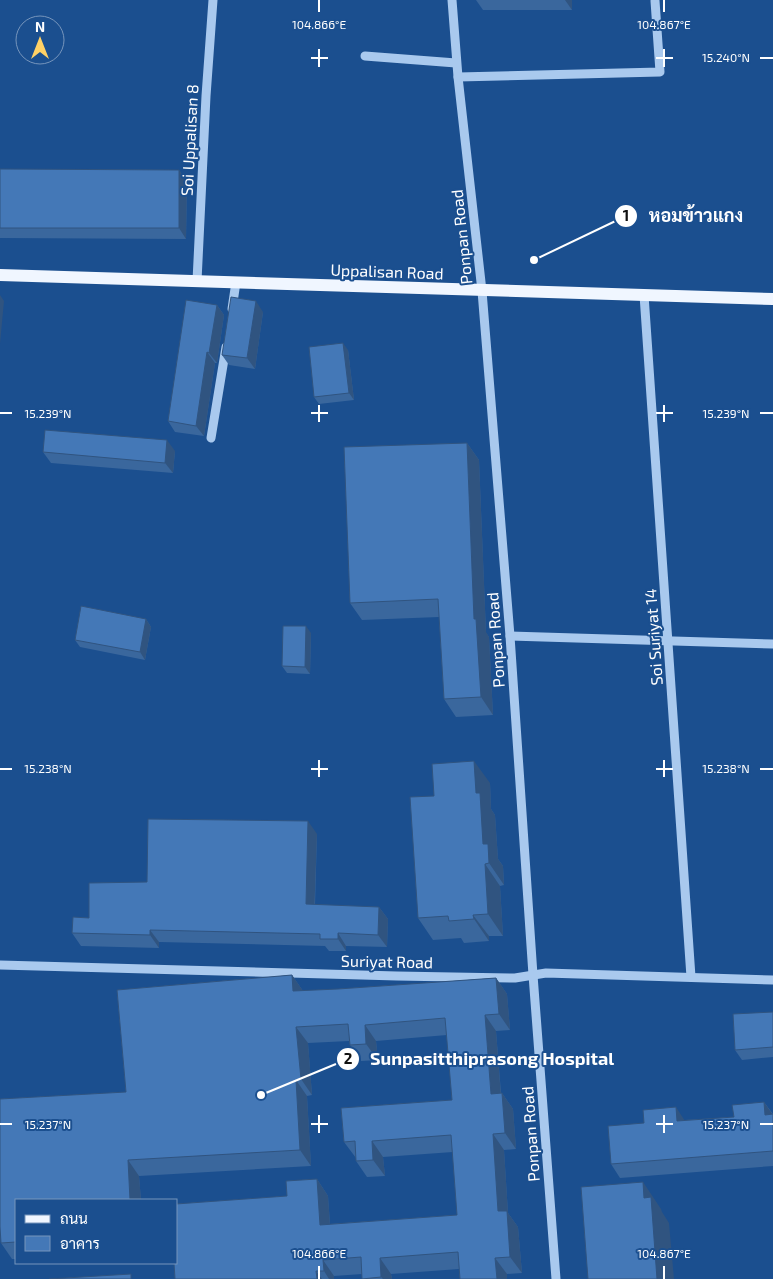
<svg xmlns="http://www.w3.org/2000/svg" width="773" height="1279" viewBox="0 0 773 1279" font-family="'Exo 2',Sarabun,sans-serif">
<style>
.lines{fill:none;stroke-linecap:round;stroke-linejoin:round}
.minor{stroke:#a9c9ee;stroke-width:9}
.major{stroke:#f0f6ff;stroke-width:12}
.wall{fill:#3a679d}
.shaded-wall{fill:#305480}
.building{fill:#4478b7;stroke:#305480}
.ticks{fill:none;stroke:#fff;stroke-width:2}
.labels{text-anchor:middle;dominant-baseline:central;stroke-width:4;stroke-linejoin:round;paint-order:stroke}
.street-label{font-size:16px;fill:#fff;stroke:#1b4f8f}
.ticks-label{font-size:12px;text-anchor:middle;fill:#fff;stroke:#1b4f8f;stroke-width:4;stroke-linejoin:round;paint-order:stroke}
.leader{fill:none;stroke:#fff;stroke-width:2}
.callout-dot{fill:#fff;stroke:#1b4f8f;stroke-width:2}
.mark-label{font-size:15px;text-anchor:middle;font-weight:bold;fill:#111}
.callout-label{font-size:18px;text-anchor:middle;font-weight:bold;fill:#fff;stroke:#1b4f8f;stroke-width:4;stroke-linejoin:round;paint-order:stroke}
</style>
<rect width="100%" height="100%" fill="#1b4f8f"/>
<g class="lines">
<g class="minor">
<path d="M452,0L458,77L482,291L510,636L533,975L556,1279"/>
<path d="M365,56L456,63"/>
<path d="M458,77L660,72L655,1"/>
<path d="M197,281L206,96L213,0"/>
<path d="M644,295L691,977"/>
<path d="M232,309L236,282"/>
<path d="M211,438L226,347"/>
<path d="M510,636L773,644"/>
<path d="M0,965L397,976L515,978L546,973L773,980"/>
</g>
<path class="major" d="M0,275L773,299"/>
</g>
<g class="wall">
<path d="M476,0H572V10H483Z"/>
<path d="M0,169L179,170L187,181L186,239L0,238Z"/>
<path d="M217,305L224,315L217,363H215L204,436L175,432L168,421Z"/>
<path d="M263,312L255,369L229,365L222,355Z"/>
<path d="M348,350L354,400L319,404L314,397Z"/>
<path d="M467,443L479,460L486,633L489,637L493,715L456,717L444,699L439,617L362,620L350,603Z"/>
<path d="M175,451L173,473L51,463L43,452Z"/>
<path d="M146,619L151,627L145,660L80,647L75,640Z"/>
<path d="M311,633L310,674L287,673L282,666Z"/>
<path d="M490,783L491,809L495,815L498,859L503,866L504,885L500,886L503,936H489V941L464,943L461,938L433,940L418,918L434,796Z"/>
<path d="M317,834L315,905L379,907L388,919L387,947L346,946V951H329L325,946L159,942V948L81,946L72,933L89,918L147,882Z"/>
<path d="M292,975L303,991L338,989L496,978L507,994L510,1030L496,1031L501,1093H502L513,1109L516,1149L504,1150L508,1213L518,1227L522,1273L507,1274V1279H460L459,1269L391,1274L392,1279H363L362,1274L334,1276V1279H175L174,1263H176V1204L287,1196L286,1181L317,1179L328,1196L330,1224L457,1215L453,1152L383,1157L385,1176L367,1177L356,1161V1158L344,1142L341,1108L452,1100L447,1035L376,1041L378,1060L361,1061L350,1045L349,1041L308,1043L312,1095L307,1096L311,1166L139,1176L141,1200H16V1259H12L1,1243L0,1227V1099L126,1092L117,990Z"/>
<path d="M773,1012V1057L742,1060L735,1050Z"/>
<path d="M764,1102L773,1114V1166L620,1178L611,1164L685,1120L734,1117Z"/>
</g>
<g class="shaded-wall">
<path d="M565,0H572V10Z"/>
<path d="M179,170L187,181L186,239L179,228Z"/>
<path d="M0,295L4,301L0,344Z"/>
<path d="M256,301L263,312L255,369L247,358Z"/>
<path d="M217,305L224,315L217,363L209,353Z"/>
<path d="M343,343L348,350L354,400L349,393Z"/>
<path d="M207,352L215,363L204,436L196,426Z"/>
<path d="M167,440L175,451L173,473L165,463Z"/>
<path d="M467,443L479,460L486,632L489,637L493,715L481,697L474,619Z"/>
<path d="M146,619L151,627L145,660L140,652Z"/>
<path d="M306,626L311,633L310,674L305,667Z"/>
<path d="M474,761L490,783L491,809L495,815L498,859L503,866L504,885L489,863L483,844L476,793Z"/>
<path d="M308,821L317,834L314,917L306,904Z"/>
<path d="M485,864L500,886L503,936L488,914Z"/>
<path d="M379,907L388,919L387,947L378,935Z"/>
<path d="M473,915L489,936V941L474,919Z"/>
<path d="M150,930L159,942V948L150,935Z"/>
<path d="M338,933L346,946V951L338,939Z"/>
<path d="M292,975L303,991H293Z"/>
<path d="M496,978L507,994L510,1030L499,1014Z"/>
<path d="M485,1015L496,1031L502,1110L491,1094Z"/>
<path d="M365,1025L376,1041L378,1060L366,1044Z"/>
<path d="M296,1027L308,1043L312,1095L301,1079Z"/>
<path d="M296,1080L307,1096L311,1166L300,1150Z"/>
<path d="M502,1093L513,1109L516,1149L505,1133Z"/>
<path d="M764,1102L773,1115H765Z"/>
<path d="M676,1107L685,1121H677Z"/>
<path d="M493,1134L504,1150L508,1213L518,1227L522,1273L510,1257L498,1211Z"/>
<path d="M372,1141L383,1157L385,1176L373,1160Z"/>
<path d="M128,1160L139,1176L141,1200H130Z"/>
<path d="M317,1179L328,1196L331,1241L320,1225Z"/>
<path d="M643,1182L661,1209L662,1212L669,1223L674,1279H657L644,1198Z"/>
<path d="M380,1258L391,1274L392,1279H383L381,1277Z"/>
<path d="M495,1258L507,1274V1279H497Z"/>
<path d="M323,1260L334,1276V1279H329L324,1271Z"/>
<path d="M316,1271L322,1279H317Z"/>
</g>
<g class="building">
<path d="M0,169L179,170V228H0Z"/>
<path d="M231,297L256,301L247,358L222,355Z"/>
<path d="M186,300L217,305L209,353L207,352L196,426L168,421Z"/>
<path d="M343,343L349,393L314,397L309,347Z"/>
<path d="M45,430L167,440L165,463L43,452Z"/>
<path d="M467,443L474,619H476L481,697L444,699L438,599L350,603L344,447Z"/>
<path d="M81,606L146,619L140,652L75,640Z"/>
<path d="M283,626H306L305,667L282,666Z"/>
<path d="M474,761L476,793H480L483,844H488L489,863L485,864L488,914L473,915L474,919L449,921L448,916L418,918L410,797L434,796L432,764Z"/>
<path d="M148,819L308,821L306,904L379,907L378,935L338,933V939H320V934L150,930V935L72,933L73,917L89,918V883L147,882Z"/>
<path d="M292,975L293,991L338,989L496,978L499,1014L485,1015L491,1094L502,1093L505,1133L493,1134L498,1211H507L510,1257L495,1258L497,1279H460L458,1252L380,1258L381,1277L362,1279L361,1257L323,1260L324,1271H316L317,1279H175L174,1263H176V1204L287,1196L286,1181L317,1179L320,1225L457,1215L451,1135L372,1141L373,1160L356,1161L355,1141L344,1142L341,1108L452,1100L445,1018L365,1025L366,1044L350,1045L348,1024L296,1027L301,1079L296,1080L300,1150L128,1160L130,1200H16V1242L1,1243L0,1227V1099L126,1092L117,990Z"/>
<path d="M773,1012V1047L735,1050L733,1014Z"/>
<path d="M764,1102L765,1115L773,1114V1151L611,1164L608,1126L644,1123L643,1110L676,1107L677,1121L734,1117L732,1105Z"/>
<path d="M643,1182L644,1198L651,1197L657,1279H588L581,1187Z"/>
<path d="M131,1274V1279H49Z"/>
</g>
<path class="ticks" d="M319,0V12M664,0V12M319,49V67M664,49V67M311,58H328M656,58H673M760,58H773M319,405V422M664,405V422M0,413H12M311,413H328M656,413H673M760,413H773M319,760V777M664,760V777M0,769H12M311,769H328M656,769H673M760,769H773M319,1115V1133M664,1115V1133M0,1124H12M311,1124H328M656,1124H673M760,1124H773M319,1266V1279M664,1266V1279"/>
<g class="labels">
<g class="street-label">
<text transform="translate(189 140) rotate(-87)">Soi Uppalisan 8</text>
<text transform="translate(461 237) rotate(-96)">Ponpan Road</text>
<text transform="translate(387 271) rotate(2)">Uppalisan Road</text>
<text transform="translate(653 637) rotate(-94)">Soi Suriyat 14</text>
<text transform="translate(495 640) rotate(-94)">Ponpan Road</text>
<text transform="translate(387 961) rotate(1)">Suriyat Road</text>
<text transform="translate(530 1134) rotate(-94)">Ponpan Road</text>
</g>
</g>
<g class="ticks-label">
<text x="319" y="29">104.866°E</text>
<text x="664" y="29">104.867°E</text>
<text x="726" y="62">15.240°N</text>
<text x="48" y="418">15.239°N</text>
<text x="726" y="418">15.239°N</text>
<text x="48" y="773">15.238°N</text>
<text x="726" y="773">15.238°N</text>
<text x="48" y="1129">15.237°N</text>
<text x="726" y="1129">15.237°N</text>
<text x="319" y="1258">104.866°E</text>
<text x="664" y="1258">104.867°E</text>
</g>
<path class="leader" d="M534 260L626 216M261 1095L348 1059"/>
<g class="callout-dot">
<circle cx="534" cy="260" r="5"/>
<circle cx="261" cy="1095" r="5"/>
<circle cx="626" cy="216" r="12"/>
<circle cx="348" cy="1059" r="12"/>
</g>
<g class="mark-label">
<text x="626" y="221">1</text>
<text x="348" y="1064">2</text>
</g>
<g class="callout-label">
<text x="696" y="222">หอมข้าวแกง</text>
<text x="492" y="1065">Sunpasitthiprasong Hospital</text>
</g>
<rect x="15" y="1199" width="162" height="65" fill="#1b4f8f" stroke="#7695bc"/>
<rect x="25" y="1215" width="25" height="8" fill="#f0f6ff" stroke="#7695bc"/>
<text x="60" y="1224" font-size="15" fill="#ffffff">ถนน</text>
<rect x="25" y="1236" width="25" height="15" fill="#4478b7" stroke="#7695bc"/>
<text x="60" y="1249" font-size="15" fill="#ffffff">อาคาร</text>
<g transform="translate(40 40)"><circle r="24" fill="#1b4f8f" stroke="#7695bc"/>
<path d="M0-4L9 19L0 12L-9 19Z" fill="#ffd166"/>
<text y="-8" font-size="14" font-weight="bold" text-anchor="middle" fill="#ffffff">N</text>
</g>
</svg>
